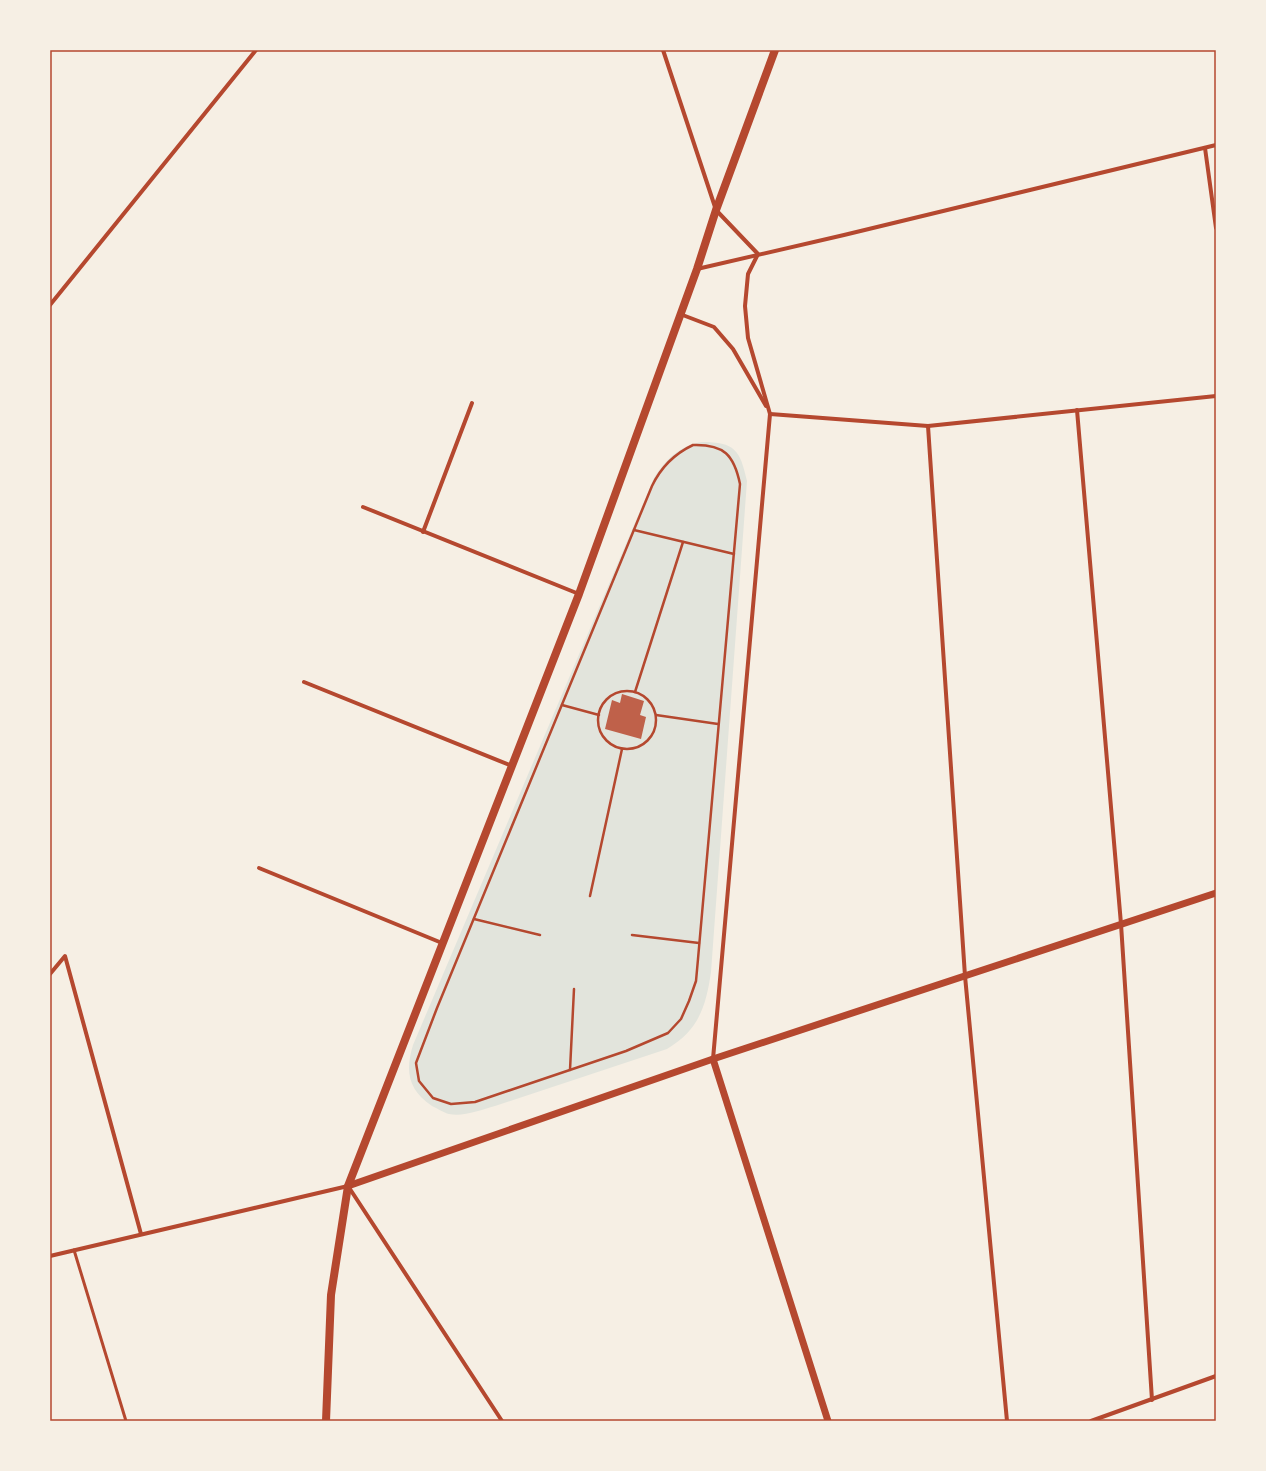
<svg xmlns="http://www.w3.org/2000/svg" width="1266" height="1471" viewBox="0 0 1266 1471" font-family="'Alegreya Sans',sans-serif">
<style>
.green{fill:#e2e4dc}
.building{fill:#bf614a}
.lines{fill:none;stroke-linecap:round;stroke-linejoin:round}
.path{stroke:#b5482f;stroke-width:2.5}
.service{stroke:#b5482f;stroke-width:3}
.minor{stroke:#b5482f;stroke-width:4}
.tertiary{stroke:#b5482f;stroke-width:7}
.secondary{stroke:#b5482f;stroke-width:8}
.neatline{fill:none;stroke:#b5482f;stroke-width:1.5}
</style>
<rect width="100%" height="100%" fill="#f6efe4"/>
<path class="green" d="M702,442C735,442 740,450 747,481L711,972C706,1006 699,1030 667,1049L495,1106C481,1110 463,1117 449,1114C444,1113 437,1108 432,1106C408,1090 405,1071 413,1045L654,478C666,459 679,446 702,442Z"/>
<path class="building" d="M622,694L644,701L640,715L646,717L641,739L605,729L612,700L620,703Z"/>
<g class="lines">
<g class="path">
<path d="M693,445C724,444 734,455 740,484L698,959L696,981L689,1001L681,1019L668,1033L626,1051L475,1102L451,1104L433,1098L419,1081L416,1063L437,1008L652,486C661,467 674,454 693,445Z"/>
<path d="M634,530L734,554"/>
<circle cx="627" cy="720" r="29"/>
<path d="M635,692L683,542"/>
<path d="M562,705L599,715"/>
<path d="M656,715L718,724"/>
<path d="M590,896L622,749"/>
<path d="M474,919L540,935"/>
<path d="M632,935L699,943"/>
<path d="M570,1070L574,989"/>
</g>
<path class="service" d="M74,1250L126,1421"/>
<g class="minor">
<path d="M663,50L716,210L758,254L748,274L745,306L748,338L770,414L713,1059"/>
<path d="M1205,148L1216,228"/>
<path d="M697,269L844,235L1216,145"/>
<path d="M50,305L256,50"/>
<path d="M680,314L714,327L733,349L766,406"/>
<path d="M1077,410L1121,924L1152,1400"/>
<path d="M770,414L928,426L1216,396"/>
<path d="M928,426L965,976L1007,1421"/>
<path d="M363,507L579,594"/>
<path d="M423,532L472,403"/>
<path d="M304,682L512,766"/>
<path d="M259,868L442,943"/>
<path d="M50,974L65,956L141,1234"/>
<path d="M50,1256L348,1186L502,1421"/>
<path d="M1091,1421L1216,1376"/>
</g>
<g class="tertiary">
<path d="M713,1059L828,1421"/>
<path d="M348,1186L713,1059L1216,893"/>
</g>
<path class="secondary" d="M326,1421L331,1295L348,1186L579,594L697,269L716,210L775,50"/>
</g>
<rect width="1266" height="1471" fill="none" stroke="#f6efe4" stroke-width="102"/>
<rect x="51" y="51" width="1164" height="1369" class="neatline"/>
</svg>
